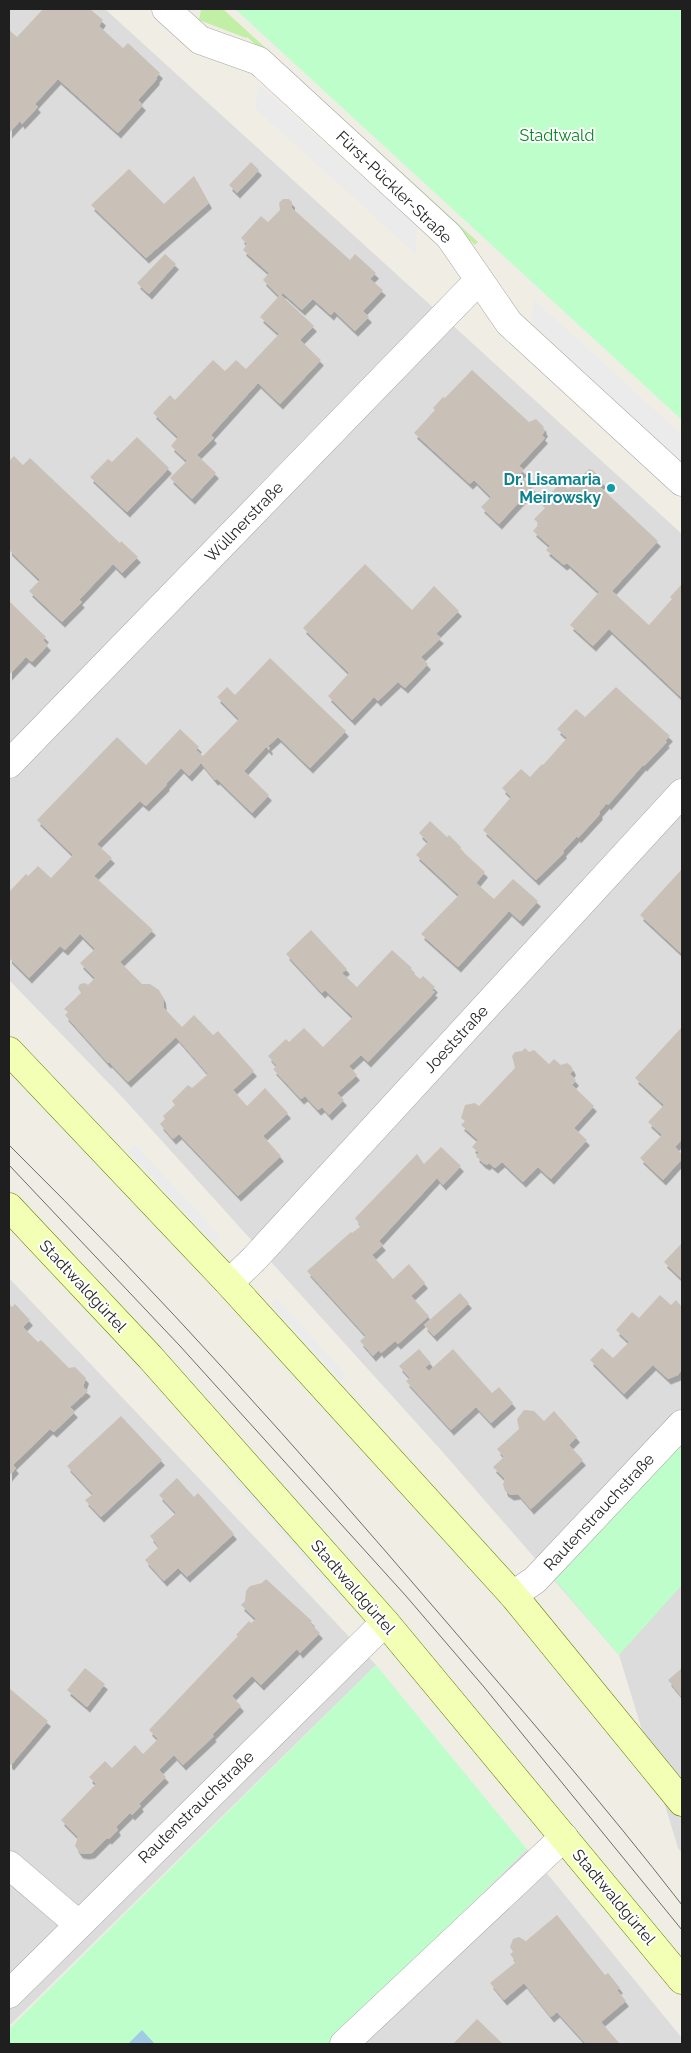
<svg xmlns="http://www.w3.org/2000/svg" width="691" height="2053" viewBox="0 0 691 2053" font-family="Raleway,sans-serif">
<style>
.residential{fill:#dddcdc}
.grass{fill:#c1efa6}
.park{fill:#befeca}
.parking{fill:#ebebeb}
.water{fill:#a1cbe2}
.building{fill:#c9c1b7;filter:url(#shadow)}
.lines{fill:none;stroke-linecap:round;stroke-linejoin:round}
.minor-casing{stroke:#a6a6a6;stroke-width:29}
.secondary-casing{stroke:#607c00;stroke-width:29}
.minor{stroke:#fff;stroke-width:28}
.secondary{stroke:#f2ffb4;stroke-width:28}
.tram{stroke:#6d6d6d;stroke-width:1}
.culture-dot{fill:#0f9aa8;stroke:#fff;stroke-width:2}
.labels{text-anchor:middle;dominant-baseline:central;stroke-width:4;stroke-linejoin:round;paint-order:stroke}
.park-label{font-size:16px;fill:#02871d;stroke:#fff}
.street-label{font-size:16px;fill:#1f1f1f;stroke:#fff}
.culture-label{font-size:16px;font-weight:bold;fill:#0d838f;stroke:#fff;text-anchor:end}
</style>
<defs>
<filter id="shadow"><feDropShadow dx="3" dy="5.5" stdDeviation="0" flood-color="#0004"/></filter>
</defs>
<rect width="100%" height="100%" fill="#f0eee4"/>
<g class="residential">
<path d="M9,9H105L682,534V1853L678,1848L619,1655L440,1449L124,1099L9,980Z"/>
<path d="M9,1278L376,1665L9,2026Z"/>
<path d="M527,1849L682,2038V2044H330Z"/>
</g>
<path class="grass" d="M201,9H223L478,242L475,245L247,37L246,38L199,20Z"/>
<g class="park">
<path d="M235,9H682V420Z"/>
<path d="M682,1443V1585L619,1655L554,1579Z"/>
<path d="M376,1665L527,1849L330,2044H9V2029Z"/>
</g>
<g class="parking">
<path d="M258,84L417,227L416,254L255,108Z"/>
<path d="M534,300L682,435V462L531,322Z"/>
<path d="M135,1145L221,1237L214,1243L128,1151Z"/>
<path d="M277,1299L347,1376L341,1381L271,1304Z"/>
<path d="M231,1463L349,1595L342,1602L224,1469Z"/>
</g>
<path class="water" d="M142,2030L155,2044H128Z"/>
<g class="building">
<path d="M43,9H90L103,20L99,26L123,48L128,43L160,73L156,78L157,79L138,100L143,105L118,133L58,79L35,104L38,107L22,124L20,121L9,133V30L17,37Z"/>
<path d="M251,162L259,170L237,193L229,185Z"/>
<path d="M129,169L164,204L194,176L209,203L146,258L91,205Z"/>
<path d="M283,199H289L292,202V208L350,260L355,254L376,273L370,279L383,290L363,311L369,317L355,331L334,311L331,315L313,299L302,310L283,293L281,295L314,326L300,340L321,360L280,404L258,383L211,435L214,438L197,455L216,473L192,499L170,478L187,461L171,446L178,437L153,413L170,395L175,400L213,360L225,371L236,360L246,369L279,334L260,317L279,296L263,280L269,273L243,250L247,244L241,238L261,216L268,222L280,210L279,203Z"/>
<path d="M165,254L176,264L149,294L137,283Z"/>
<path d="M472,370L529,422L536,419L544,427L543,428L545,431L542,435L545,438L519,466L524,470L519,475L533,487L499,524L481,507L491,497L474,480L470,484L414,433L435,410L433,408L443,397L445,398Z"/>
<path d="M137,437L169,468L127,512L90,477L108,459L112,462Z"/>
<path d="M14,456L23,465L30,458L120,543L121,541L138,557L122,573L113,564L79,600L82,602L62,622L29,591L40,580L9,550V461Z"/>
<path d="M589,469L593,470L603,482L599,486L658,541L612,591L649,625L672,599L670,597L682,584V698L609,629L593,646L570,625L599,592L567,563L564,565L546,550L550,546L533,531L539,524L534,519L545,508L541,504L561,482L568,489Z"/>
<path d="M365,564L412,610L434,586L459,611L436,634L441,638L421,657L428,664L405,688L398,682L378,701L374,697L352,720L328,696L349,673L303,628Z"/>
<path d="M9,601L46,637L43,640L48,645L32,662L26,657L9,675Z"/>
<path d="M270,658L346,731L310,768L278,737L268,746L270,748L269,750L266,747L244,771L269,795L252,813L217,779L215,780L201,763L189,776L181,768L166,784L167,785L146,806L140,801L97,844L112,858L94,876L153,930L120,962L142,984H150L159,990L163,998L164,1008L182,1027L194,1015L213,1035L218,1031L254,1071L233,1090L247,1106L265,1088L288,1113L263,1136L281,1156L238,1196L179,1134L173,1139L160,1124L165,1119L163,1116L175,1105L172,1101L188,1085L192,1088L208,1074L176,1037L128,1082L109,1062L108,1063L65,1015L68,1012L64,1009L81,993L78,988L80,984L85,983L88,985L95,978L80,963L95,949L80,934L65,950L60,946L29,978L9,958V892L26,874L28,876L38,866L51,878L73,855L37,820L117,737L146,765L180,729L199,747L196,750L203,756L239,719L217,697L227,687L235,695Z"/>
<path d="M616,687L670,736L665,741L667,742L644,766L643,765L608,805L607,803L599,812L600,814L578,838L577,836L563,851L564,853L536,880L483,830L511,797L502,788L521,769L530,777L542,764L543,765L567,738L557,729L576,709L585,717Z"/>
<path d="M430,821L447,837L449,835L461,847L460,849L485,872L476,883L494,899L513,879L538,901L520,921L509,911L458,967L421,934L459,895L416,855L428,842L419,833Z"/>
<path d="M682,869V954L640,915Z"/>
<path d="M311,930L347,969L342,973L357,987L392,950L412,968L410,970L420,979L423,976L435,987L432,990L435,992L368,1062L361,1055L349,1066L357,1075L337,1093L344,1100L329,1115L322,1107L318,1110L305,1096L301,1099L273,1069L277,1066L268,1056L286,1039L289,1042L304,1028L323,1047L353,1017L325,990L322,993L286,954Z"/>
<path d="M682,1027V1139L675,1147L682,1154V1159L663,1180L640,1158L662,1135L648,1122L664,1105L635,1078Z"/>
<path d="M525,1048L529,1052L534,1050L549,1064L554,1059L561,1065L567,1063L571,1066L573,1070L570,1074L576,1080L572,1085L594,1106L574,1128L587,1140L551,1179L538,1167L523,1182L502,1162L495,1168L489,1163L487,1165L483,1163L476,1156L479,1153L472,1147L478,1140L461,1125L465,1121L461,1118L465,1105L475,1103L479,1106L515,1068L512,1056L515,1052L522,1051Z"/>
<path d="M441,1147L461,1166L443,1185L437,1178L379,1241L383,1245L372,1255L393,1279L409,1264L425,1283L411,1296L429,1316L398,1344L395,1341L381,1353L379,1350L373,1356L360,1341L366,1336L307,1271L351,1232L352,1233L361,1226L355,1218L417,1154L424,1164Z"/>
<path d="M681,1244L682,1245V1279L664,1262Z"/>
<path d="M460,1293L469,1303L434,1336L424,1325Z"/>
<path d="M660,1295L671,1305L676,1300L682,1307V1369L678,1375L668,1379L653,1365L624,1394L590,1360L602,1348L613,1358L629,1342L616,1330L632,1312L639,1318Z"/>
<path d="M9,1304L12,1307L15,1304L30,1320L23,1327L38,1342L41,1340L69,1368L75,1367L86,1378L83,1387L88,1391L70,1407L75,1412L54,1432L50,1429L13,1465L16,1468L9,1476Z"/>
<path d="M419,1349L431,1363L425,1367L429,1371L453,1349L492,1393L499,1387L513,1403L491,1423L476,1407L451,1430L406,1381L410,1378L399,1366Z"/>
<path d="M524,1410L534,1411L544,1421L554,1411L577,1437L569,1445L583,1460L531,1509L518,1494L511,1495L505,1491L503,1484L505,1479L493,1467L504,1457L497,1449L519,1429L517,1419Z"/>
<path d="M121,1416L162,1460L101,1517L85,1500L93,1494L67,1466Z"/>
<path d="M177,1478L194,1497L198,1493L234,1534L187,1577L178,1568L164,1581L145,1560L159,1547L150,1536L176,1513L159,1495Z"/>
<path d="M266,1579L312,1621L310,1623L320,1633L300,1653L297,1649L261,1685L252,1676L232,1696L241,1706L212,1735L214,1736L183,1765L174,1755L159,1770L166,1777L139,1804L141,1806L132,1815L130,1813L116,1827L118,1830L109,1839L107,1838L92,1853L86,1854L80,1853L75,1846L78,1837L61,1820L96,1784L89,1777L105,1761L112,1768L135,1745L143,1754L158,1739L149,1730L238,1636L236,1635L249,1621L251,1623L256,1619L241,1605L245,1601L246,1591L250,1586L262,1583Z"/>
<path d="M85,1668L105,1684L87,1707L67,1690Z"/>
<path d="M682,1668V1697L668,1680Z"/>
<path d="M9,1688L48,1721L11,1765L9,1763Z"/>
<path d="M557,1915L605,1975L608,1973L620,1988L617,1990L626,2001L601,2022L620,2044H586L557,2012L551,2017L524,1983L504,2000L490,1983L516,1962L510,1954L513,1952L510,1947L513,1939L519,1937L526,1941Z"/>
<path d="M477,2019L503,2044H453Z"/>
</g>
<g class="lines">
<defs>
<g id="minor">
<path d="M166,9L200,40L259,61L449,236L509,323L682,482"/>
<path d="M9,764L479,280"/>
<path d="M229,1283L254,1259L682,793"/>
<path d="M513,1595L535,1580L682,1424"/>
<path d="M9,1865L78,1924"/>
<path d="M9,1994L385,1622"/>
<path d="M344,2044L564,1837"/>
</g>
<g id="secondary">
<path d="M9,1051L229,1283L513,1595L682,1802"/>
<path d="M9,1207L150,1357L385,1622L682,1980"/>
</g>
</defs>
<use href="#minor" class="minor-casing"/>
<use href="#secondary" class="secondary-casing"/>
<use href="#minor" class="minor"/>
<use href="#secondary" class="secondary"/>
<g class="tram">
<path d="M9,1145C159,1293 300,1451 437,1611C520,1708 604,1804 682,1905"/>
<path d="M9,1165L180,1346L406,1596L484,1687L682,1930"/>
</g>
</g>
<circle class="culture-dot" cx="611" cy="488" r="5"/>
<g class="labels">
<g class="park-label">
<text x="557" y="135">Stadtwald</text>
</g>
<g class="street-label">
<text transform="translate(394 187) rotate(44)">Fürst-Pückler-Straße</text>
<text transform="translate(244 522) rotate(-46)">Wüllnerstraße</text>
<text transform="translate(456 1039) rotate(-47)">Joeststraße</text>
<text transform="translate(83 1286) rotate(47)">Stadtwaldgürtel</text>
<text transform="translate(599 1512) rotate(-47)">Rautenstrauchstraße</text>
<text transform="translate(353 1587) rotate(49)">Stadtwaldgürtel</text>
<text transform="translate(196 1807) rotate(-44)">Rautenstrauchstraße</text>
<text transform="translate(614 1897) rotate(50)">Stadtwaldgürtel</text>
</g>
<g class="culture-label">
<text x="601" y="479">Dr. Lisamaria<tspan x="601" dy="18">Meirowsky</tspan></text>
</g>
</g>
<rect width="691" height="2053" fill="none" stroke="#1f1f1f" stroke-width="20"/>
</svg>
